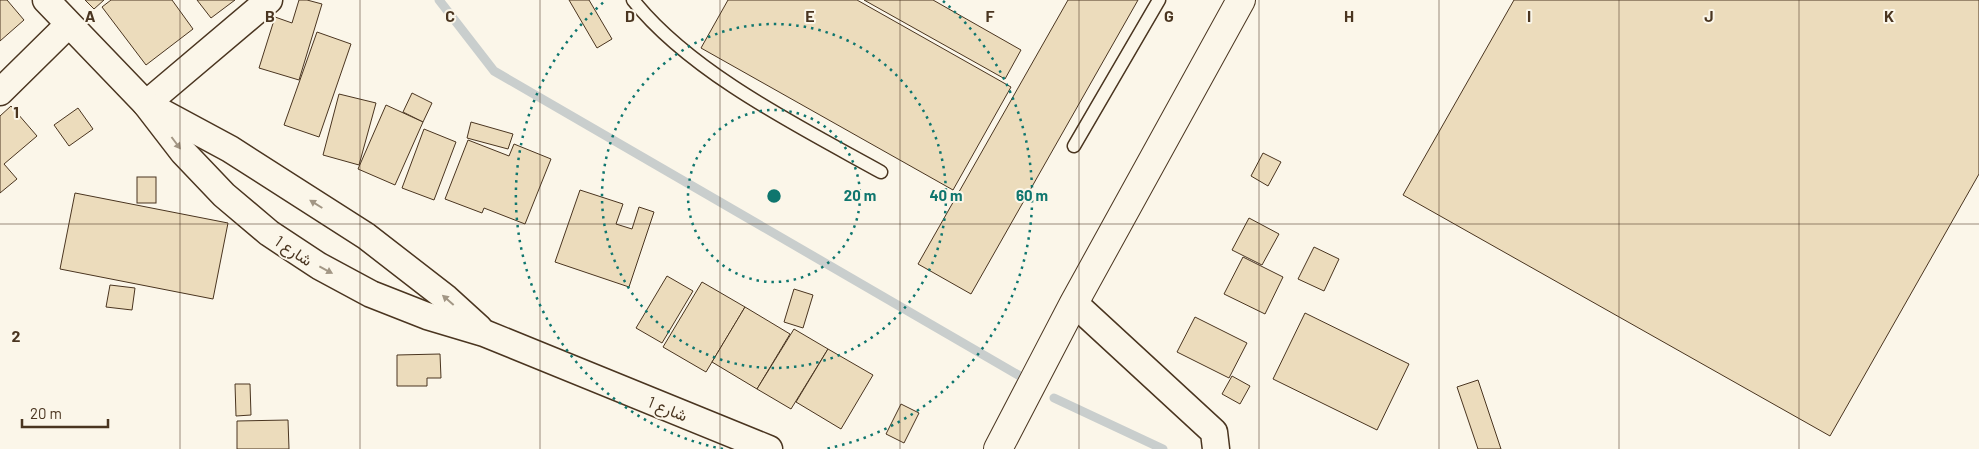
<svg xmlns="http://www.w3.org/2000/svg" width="1979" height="449" viewBox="0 0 1979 449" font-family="Barlow,Vazirmatn,sans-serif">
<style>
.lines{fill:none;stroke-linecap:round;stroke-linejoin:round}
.stream{stroke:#c9cecd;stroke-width:9}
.building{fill:#ecdcbc;stroke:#4a3520}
.lane-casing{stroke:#4a3520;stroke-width:15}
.street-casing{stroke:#4a3520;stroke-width:29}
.secondary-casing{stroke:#4a3520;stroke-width:30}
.lane{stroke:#fbf6e9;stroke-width:12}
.street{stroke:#fbf6e9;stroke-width:26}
.secondary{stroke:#fbf6e9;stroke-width:28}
.oneway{fill:#a29684}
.grid{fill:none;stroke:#4a3520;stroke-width:1;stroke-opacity:0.55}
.ring{fill:none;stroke:#0f766e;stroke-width:2.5;stroke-dasharray:2.5 5}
.labels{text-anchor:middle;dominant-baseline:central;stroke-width:4;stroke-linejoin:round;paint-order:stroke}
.street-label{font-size:16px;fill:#4a3520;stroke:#fbf6e9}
.grid-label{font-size:16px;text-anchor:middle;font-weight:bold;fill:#4a3520;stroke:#fbf6e9;stroke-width:4;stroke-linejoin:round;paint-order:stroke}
.centre{fill:#0f766e;stroke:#fbf6e9;stroke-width:2.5}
.ring-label{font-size:15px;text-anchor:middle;font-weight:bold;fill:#0f766e;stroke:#fbf6e9;stroke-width:4;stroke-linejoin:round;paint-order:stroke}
</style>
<rect width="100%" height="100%" fill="#fbf6e9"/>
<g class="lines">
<g class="stream">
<path d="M439,0L494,71L1020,376"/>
<path d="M1054,398L1163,449"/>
</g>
</g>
<g class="building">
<path d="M0,0H7L24,20L0,41Z"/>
<path d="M85,0H104L94,9Z"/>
<path d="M111,0H172L193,29L146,65L102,7Z"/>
<path d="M197,0H235L211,18Z"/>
<path d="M299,0H307L322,4L299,80L259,68L275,17L292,23Z"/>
<path d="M569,0H589L612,39L597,48Z"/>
<path d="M728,0H857L1011,87L953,190L701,48Z"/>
<path d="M864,0H933L1021,50L1005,79Z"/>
<path d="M1068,0H1138L971,294L918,264Z"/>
<path d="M1514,0H1979V174L1830,436L1403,195Z"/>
<path d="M317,32L351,44L319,137L284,125Z"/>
<path d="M412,93L432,103L423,122L403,112Z"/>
<path d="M339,94L376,103L359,165L323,155Z"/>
<path d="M386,105L423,122L395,185L358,169Z"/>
<path d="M11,106L37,136L4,164L17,179L0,193V116Z"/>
<path d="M78,108L93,129L69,146L54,125Z"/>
<path d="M471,122L513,134L508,149L467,138Z"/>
<path d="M424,129L456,142L434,200L402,188Z"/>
<path d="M468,140L509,156L514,144L551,159L525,224L484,208L482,213L445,199Z"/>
<path d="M1263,153L1281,162L1268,186L1251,176Z"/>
<rect x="137" y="177" width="19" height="26"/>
<path d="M580,190L623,204L616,224L632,229L639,207L654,212L629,287L555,262Z"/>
<path d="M75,193L228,223L213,299L60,269Z"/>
<path d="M1249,218L1279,234L1262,265L1232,250Z"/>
<path d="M1314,247L1339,259L1324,291L1298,279Z"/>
<path d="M1243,257L1283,277L1265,314L1224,294Z"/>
<path d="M667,276L693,291L662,343L636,328Z"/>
<path d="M702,282L745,307L706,372L663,347Z"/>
<path d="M110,285L135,288L132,310L106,307Z"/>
<path d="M794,289L813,295L803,328L784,322Z"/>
<path d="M745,307L790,334L757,389L712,362Z"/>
<path d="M1305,313L1409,364L1377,430L1273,379Z"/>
<path d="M1195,317L1247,343L1229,378L1177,352Z"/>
<path d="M794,329L828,349L791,409L757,389Z"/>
<path d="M828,349L873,375L841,429L796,402Z"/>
<path d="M440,354L441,378H427V386H397V355Z"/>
<path d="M1232,376L1250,386L1240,404L1222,394Z"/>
<path d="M1478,380L1501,449H1478L1457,387Z"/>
<path d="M235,384H250L251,415L236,416Z"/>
<path d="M901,404L919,413L904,443L886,434Z"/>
<path d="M288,420L289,449H237V421Z"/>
</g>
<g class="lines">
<defs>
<g id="lane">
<path d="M633,0C691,73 800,127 881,172"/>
<path d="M1074,146L1159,0"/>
</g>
<g id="street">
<path d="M46,0L146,104L183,152L224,195L269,233L319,266L371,294L427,316L484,333L769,449"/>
<path d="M0,92L68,25"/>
<path d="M146,104L269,0"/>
<path d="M152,107L230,149L366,236L446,298L479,328"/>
<path d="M1074,303L1214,432L1216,449"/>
</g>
<path id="secondary" d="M998,449L1074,303L1241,0"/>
</defs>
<use href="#lane" class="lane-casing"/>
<use href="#street" class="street-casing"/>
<use href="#secondary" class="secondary-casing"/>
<use href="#lane" class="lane"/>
<use href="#street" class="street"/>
<use href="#secondary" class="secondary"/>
</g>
<defs><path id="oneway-solid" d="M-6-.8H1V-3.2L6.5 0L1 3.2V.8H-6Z" transform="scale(1.25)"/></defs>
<g class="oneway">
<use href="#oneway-solid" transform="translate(176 143) rotate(53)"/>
<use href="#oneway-solid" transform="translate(316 204) rotate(-148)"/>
<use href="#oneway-solid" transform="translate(326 270) rotate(28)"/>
<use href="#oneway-solid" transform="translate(448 300) rotate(-139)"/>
</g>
<path class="grid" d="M180,0V449M360,0V449M540,0V449M720,0V449M900,0V449M1079,0V449M1259,0V449M1439,0V449M1619,0V449M1799,0V449M0,224H1979"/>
<g class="ring">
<circle cx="774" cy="196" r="86"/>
<circle cx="774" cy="196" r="172"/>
<path d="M723 449A258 258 0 0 1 605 1M943 1A258 258 0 0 1 825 449"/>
</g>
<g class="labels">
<g class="street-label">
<text transform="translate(294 250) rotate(34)">شارع 1</text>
<text transform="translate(668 408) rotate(22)">شارع 1</text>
</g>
</g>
<g class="grid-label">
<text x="90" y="22">A</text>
<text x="270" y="22">B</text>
<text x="450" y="22">C</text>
<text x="630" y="22">D</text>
<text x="810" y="22">E</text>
<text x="990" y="22">F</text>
<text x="1169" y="22">G</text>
<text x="1349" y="22">H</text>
<text x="1529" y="22">I</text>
<text x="1709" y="22">J</text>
<text x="1889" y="22">K</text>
<text x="16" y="118">1</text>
<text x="16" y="342">2</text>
</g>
<circle cx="774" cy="196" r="8" class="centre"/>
<g class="ring-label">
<text x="860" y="201">20 m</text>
<text x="946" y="201">40 m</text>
<text x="1032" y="201">60 m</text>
</g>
<path d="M22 419v8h86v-8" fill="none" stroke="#4a3520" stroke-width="2.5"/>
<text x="30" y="419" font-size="15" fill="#4a3520" stroke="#fbf6e9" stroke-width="4" paint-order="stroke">20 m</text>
</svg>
